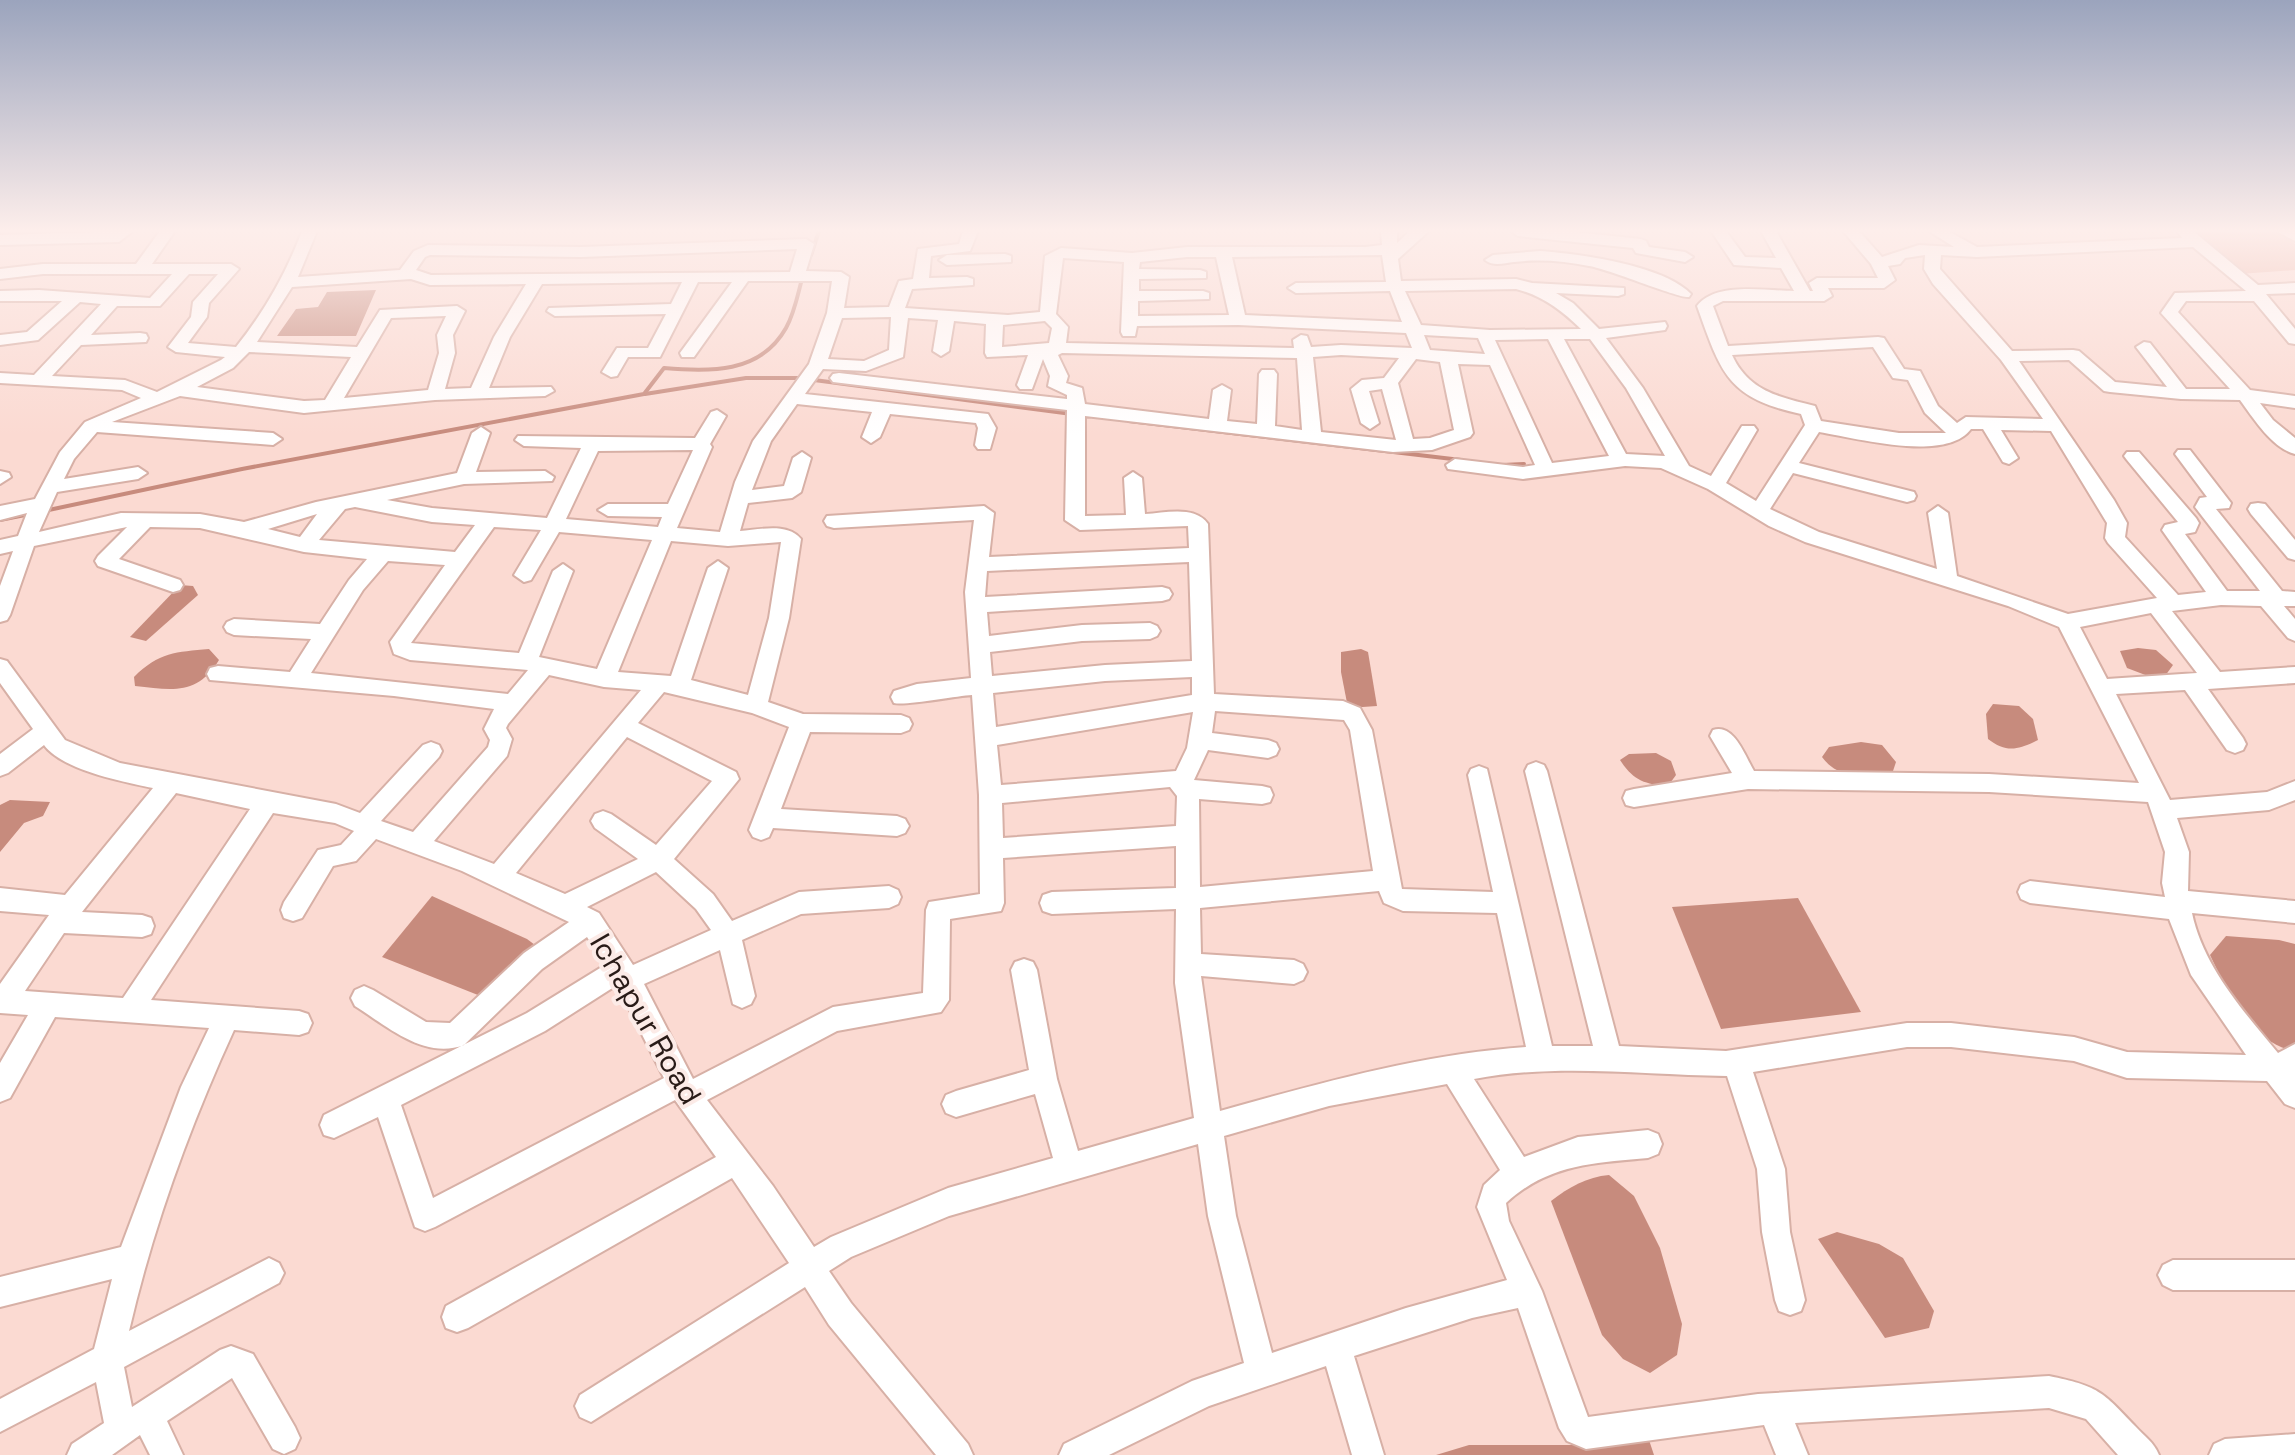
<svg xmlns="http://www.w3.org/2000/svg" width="2295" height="1455" viewBox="0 0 2295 1455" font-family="'Space Grotesk',sans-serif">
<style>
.green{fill:#ebb2a3}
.water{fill:#c78b7d}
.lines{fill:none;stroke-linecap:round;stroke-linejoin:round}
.stream{stroke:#c78b7d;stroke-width:4}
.minor-casing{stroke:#d7b0a6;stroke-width:4}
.minor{fill:#fff;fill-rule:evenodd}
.labels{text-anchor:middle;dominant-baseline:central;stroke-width:8;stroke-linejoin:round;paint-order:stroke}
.street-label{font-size:30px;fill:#291b17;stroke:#fcebe7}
</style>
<rect width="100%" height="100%" fill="#fbdad2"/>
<path class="green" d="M2187,231H2280L2295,244V270L2239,274Z"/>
<g class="water">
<path d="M376,290L356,336H277L296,309L318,307L327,292Z"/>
<path d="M180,585L193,586L198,595L146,641L130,637Z"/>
<path d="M2138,648L2156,650L2173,665L2165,676H2148L2127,668L2120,651Z"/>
<path d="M209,649L219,660C197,696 172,690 135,686L134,677C159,652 176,652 209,649Z"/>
<path d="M1361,649L1368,652L1377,706L1348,708L1341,672V652Z"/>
<path d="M1993,704L2019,706L2033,719L2038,740C2018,750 2006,753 1988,739L1986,714Z"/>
<path d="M1861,742L1882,745L1896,762L1891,777C1865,777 1839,780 1822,757L1829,747Z"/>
<path d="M1656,753L1671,761L1676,775L1668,786C1644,784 1634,781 1620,760L1629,754Z"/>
<path d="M10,800L50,802L43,816L24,823L0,852V805Z"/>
<path d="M432,896L527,939L539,948L488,999L382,957Z"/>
<path d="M1798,898L1861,1012L1721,1029L1672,907Z"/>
<path d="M2226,936L2279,940L2295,944V1050C2256,1049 2225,987 2210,955Z"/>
<path d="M1609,1175L1634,1196L1660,1248L1682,1324L1677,1355L1650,1373L1623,1359L1602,1335L1551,1201C1569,1187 1587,1177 1609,1175Z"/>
<path d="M1837,1232L1879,1244L1903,1258L1934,1311L1929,1328L1885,1338L1818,1239Z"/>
<path d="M1646,1431L1654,1455H1436L1469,1445H1607Z"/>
</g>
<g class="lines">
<g class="stream">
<path d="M811,255L819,231"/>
<path d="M645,394L746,378H799L1072,414"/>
<path d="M1129,421L1461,460"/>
<path d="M1503,465L1524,464"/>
<path d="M44,511L242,469L644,394L664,368C709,372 760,374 786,328C795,312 798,293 803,275"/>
<path d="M0,520L30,514"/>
</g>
<defs>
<g id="minor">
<path d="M133,231L119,242L0,245V235Z"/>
<path d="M160,231H175L152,264H231L239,269L209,303L207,317L188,343L236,347C264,312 286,274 302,231H317L298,277L400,270L414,251L428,245L581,247L806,239L814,244L806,271L841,272L849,277L844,308L889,307L899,281L913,279L918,249L959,244L963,231H978L970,251L931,256L929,278L967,277L973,279V285L912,289L905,308L1008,315L1040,312L1045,256L1061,248L1132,253L1187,247H1365L1382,245L1381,231H1397V243L1410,231H1429L1398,259L1401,281L1516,279L1532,283L1624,288V294L1618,296L1556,293L1573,303L1599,329L1665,322L1667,326L1665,330L1606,338L1643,388L1689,466L1711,476L1742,426H1754L1757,430L1726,483L1756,501L1805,425L1801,414C1727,398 1721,373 1697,306C1716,281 1766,291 1794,291L1781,268L1734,265L1711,231H1726L1745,257L1776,258L1761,231H1776L1810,291H1813L1809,283L1817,278H1878L1871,264L1843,231H1859L1882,257L1919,245L1954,247L1929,231H1948L1977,247L2182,238L2177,231H2193L2258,285L2295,283V293L2266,294L2295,329V344L2289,343L2254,301H2186L2178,312L2250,390L2295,396V408L2260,403L2273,420L2295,438V454C2272,448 2254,419 2240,400L2181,399L2110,392L2104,391L2069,360L2019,361L2114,500L2127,523L2125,537L2178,595L2206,592L2162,530L2165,525L2178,522L2127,460L2124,456L2127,452H2139L2196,518L2199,523L2195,532L2185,534L2227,591H2260L2195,507L2200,498L2207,497L2175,454L2178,450H2190L2231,503L2229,508L2216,509L2282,591L2295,592V606H2284L2295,619V641L2288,638L2261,606L2221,605L2172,611L2220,672L2295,667V683L2208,689L2243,738L2246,744L2243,750L2235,753L2227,750L2185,690L2116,694L2170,800L2267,792L2295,781V800L2269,810L2177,818L2189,852L2188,891L2295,901V923L2192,913C2203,966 2244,1012 2278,1053L2295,1044V1108L2285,1104L2267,1081L2127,1078L2074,1061L1951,1047H1907L1753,1072L1785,1169L1790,1232L1805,1300L1801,1311L1790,1315L1779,1311L1775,1300L1762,1232L1757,1169L1727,1076C1643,1075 1558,1063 1474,1079L1524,1157L1578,1137L1648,1130L1658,1134L1662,1144L1658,1154L1648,1158C1594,1163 1548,1164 1506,1203L1509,1221L1542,1291L1588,1417L1758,1394L2049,1376C2098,1386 2102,1391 2135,1426C2144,1436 2154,1442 2159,1455H2118L2086,1419L2049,1408L1795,1423L1808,1455H1776L1764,1425L1586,1449L1567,1441L1559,1428L1518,1308L1472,1318L1354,1356L1384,1455H1352L1326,1366L1209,1406L1109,1455H1059L1064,1444L1192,1381L1244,1363L1208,1216L1198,1144L949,1216L851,1257L829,1271L851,1303L968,1444L973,1455H936L829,1325L805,1287L591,1422L580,1417L575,1406L580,1395L789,1263L732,1178L468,1328L457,1332L446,1328L442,1317L446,1306L716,1157L675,1100L435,1227L425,1231L415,1227L378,1117L334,1138L324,1135L320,1125L324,1115L527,1013L605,965L587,937L542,969L464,1045C424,1060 387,1026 355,1006L351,998L355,990L364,986L373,990L426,1022L450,1023L524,953L569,922L462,871L376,839L356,861L333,866L302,918L293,921L284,918L281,910L284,902L318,850L341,845L354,831L335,823L273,813L151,1000L299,1011L308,1014L312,1023L308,1032L299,1035L234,1030C190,1126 153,1227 129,1331L269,1258L279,1263L284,1273L279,1283L124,1367L132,1407L220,1350L231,1346L253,1354L295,1427L300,1438L295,1449L284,1454L273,1449L232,1378L167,1421L183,1455H150L140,1435L112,1455H67L72,1444L104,1423L96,1382L0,1432V1399L94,1349L112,1279L0,1307V1277L121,1247L181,1087L209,1028L55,1017L10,1098L0,1102V1063L28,1015L0,1013V984L49,915L0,911V888L65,895L153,788C124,782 62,770 44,745L8,773L0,776V754L33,729L0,683V659L7,661L65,740L120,763L336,804L360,813L423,745L431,742L439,745L442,751L439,757L381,821L413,832L488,747L490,740L484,729L494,709L394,696L210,680L207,674L210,668L218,666L290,672L311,639L234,635L227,632L224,627L227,622L234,619L320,624L349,580L367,559L304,552L200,528L150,527L119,559L180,580L183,585L180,590L173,592L98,566L95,561L98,556L127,527L34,546L10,615L7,620L0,622V586L13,551L0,554V540L18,536L27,513L0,520V506L35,499L60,452L85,422L141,398L122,390L0,383V373L34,375L101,304L80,302L38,340L0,345V335L27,332L62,301H0V291L39,290L150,298L172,274H43L0,279V269L43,264H136ZM2193,247L2246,291L2175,293L2161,313L2230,389H2186L2150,343L2144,342L2136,347L2167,387L2115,382L2079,351L2073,350L2012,351L1940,269L1941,255L1977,257ZM797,249L790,272L431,275L416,270L425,257L430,255L581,257ZM1382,255L1386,282L1296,283L1288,288L1296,293L1390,291L1402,322L1245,315L1232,257ZM1925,255L1924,269L1933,284L2001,360L2043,419L1966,417L1957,423L1938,406L1920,371L1904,369L1884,338L1878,337L1728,346L1713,306L1723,301H1824L1832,296L1828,288H1884L1895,280L1888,266L1900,264L1905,258ZM1187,257H1216L1229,315L1138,316V301L1209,299V293L1203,291H1139V279L1206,278V272L1200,270L1139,269L1140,262ZM1063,258L1124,262L1121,332L1123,336H1135L1137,326L1238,325L1406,333L1412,348L1341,345L1311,347L1307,336L1301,335L1293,340L1294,348L1066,343L1068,327L1056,314ZM189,274H218L193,302L191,317L168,347L176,352L225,357L221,360L157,392L125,380L52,376L81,345L146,342L148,338L146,334L140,333L91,335L117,306H160ZM411,279L430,285L526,284L494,337L471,388L445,389L455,353L453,335L465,311L457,306L380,310L357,347L257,342L292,287ZM748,281H832L827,313L809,364L753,441L735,482L720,532L677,528L712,447L710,444L726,416L717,410L711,412L695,438L518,436L515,440L524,446L581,448L547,518L432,508L387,500L464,484L552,481L554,477L545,471L476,472L490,433L481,427L472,433L457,473L316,502L244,522L200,514L121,513L39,532L57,492L138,479L147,473L138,467L64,479L74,459L97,432L273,445L282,439L273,433L112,422L180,396L304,413L435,400L545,396L554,391L551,387L489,388L510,337L542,284L682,282L671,304L549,308L547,311L555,316L666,314L648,348H617L602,372L611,377L617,376L628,357H660L698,282H732L680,353L682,357H694ZM1516,289C1543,296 1561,310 1581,329L1490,330L1421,325L1405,291ZM446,316L437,335L439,353L428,390L344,398L391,318ZM891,317L889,350L864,361L828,359L842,318ZM908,318L938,320L933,351L941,356L949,351L954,321L986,324L985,353L987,357L1028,355L1017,385L1020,389H1032L1043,359L1050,376L1048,386L1067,395V399L839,373L833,374L830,378L833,382L1067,410L1065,520L1080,530L1188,526L1189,548L989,557L994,513L984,506L827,516L824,521L827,526L834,528L974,520L965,592L971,678L917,684L894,691L891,697L894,703C905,706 956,696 972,695L979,795L980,894L929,902L926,910L923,993L833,1007L693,1079L644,984L720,950L733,1004L742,1008L751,1004L755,996L742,940L801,914L889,908L898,904L901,897L898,890L889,886L799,892L732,921L713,894L674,859L739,779L736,772L638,723L664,692L752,713L789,727L749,830L753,837L761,840L769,837L773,828L897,836L905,833L909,826L905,819L897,816L781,809L810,732L901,733L909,730L912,724L909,718L901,715L803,714L768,702L789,618L801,539C787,522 759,530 740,531L748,503L792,498L801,492L811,458L802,452L793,458L784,486L752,490L771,441L797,404L872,412L862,437L871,443L880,437L890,414L976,423L978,428L975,445L978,449H990L996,428L988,414L805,394L823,369L866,371L903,357ZM1045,321L1052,328L1049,343L1002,347L1003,325ZM1424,335L1478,338L1485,354L1430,350ZM1548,339L1609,456L1552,463L1495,340ZM1564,339H1590L1626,388L1665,456L1626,454ZM1873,347L1893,378L1908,380L1925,413L1946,433H1899L1821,421L1815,406C1780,397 1749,392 1732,355ZM249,352L351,357L325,400L304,401L197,387L233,368ZM1062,353L1297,358L1302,430L1275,426L1277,374L1274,370H1262L1259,374L1257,424L1227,421L1231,390L1222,385L1213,390L1209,419L1085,404L1082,388L1066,383L1068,376L1058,355ZM1341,355L1399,358L1384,378L1362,380L1351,389L1361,423L1370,429L1379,423L1369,391L1382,389L1396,440L1321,432L1313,357ZM1416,359L1440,362L1454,430L1430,438L1413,439L1398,383ZM1458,364L1490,365L1535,465L1523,467L1455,459L1446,465L1448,469L1523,479L1625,466L1661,468L1708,489L1769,526L1805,542L2008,606L2059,627L2139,783L1989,774L1754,771C1745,756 1734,723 1713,730L1710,736L1732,773L1634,789L1626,791L1623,798L1626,805L1634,807L1748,789L1989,792L2148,802L2165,852L2162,883L2165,897L2030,881L2021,885L2018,892L2021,899L2030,903L2169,919L2191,975L2246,1055L2127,1052L2074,1037L1951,1023H1907L1726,1051L1619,1046L1547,771L1544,765L1536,762L1528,765L1525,771L1593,1046H1552L1487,769L1479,766L1471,769L1468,775L1493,892L1402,889L1372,730L1360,708L1343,701L1214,694L1208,524C1195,505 1165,513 1145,514L1142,478L1133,472L1124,478L1126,515L1085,516V416L1393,452L1432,450L1470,437L1473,433ZM1971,429H1983L2003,462L2009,464L2018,458L2001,430L2051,431L2107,523L2105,538L2108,543L2157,598L2068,614L1957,576L1948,513L1938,506L1928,513L1937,569L1819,532L1770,509L1793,473L1907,502L1914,500L1916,496L1914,492L1799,463L1819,432C1856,438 1946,463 1971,429ZM693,450L668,504H608L598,510L608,516L662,517L658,527L566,519L598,451ZM355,507L432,522L475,525L455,552L319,540L345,509ZM317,514L300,537L268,529ZM494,527L541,530L514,575L524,582L531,580L559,532L652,540L597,669L539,657L573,571L563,564L553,571L519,653L411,643ZM671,541L728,546L781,542L769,618L748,695L691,680L728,568L718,561L708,568L671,676L618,672ZM388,561L445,565L390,642L394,654L410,660L528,670L508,694L311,673L363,590ZM1189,562L1192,661L1105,665L992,676L990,652L1082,641L1150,639L1157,636L1160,631L1157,626L1150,623L1082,625L989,636L987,612L1162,601L1169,599L1172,594L1169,589L1162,587L985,597L987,571ZM2151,613L2197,673L2107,679L2080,627ZM549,675L604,687L641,690L494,864L434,841L507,756L512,739L506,728L508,724ZM1192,677V695L996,727L993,693L1105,681ZM1215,711L1344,720L1350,730L1373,871L1200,887L1199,799L1262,804L1270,802L1273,795L1270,788L1262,786L1194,780L1208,750L1268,758L1276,755L1279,749L1276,743L1268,740L1212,733ZM1193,712L1187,748L1176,771L1001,785L997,745ZM627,737L712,781L656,845L611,814L603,811L595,814L591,821L595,828L638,859L565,894L516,873ZM1170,787L1177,796L1176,826L1003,838L1002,803ZM176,793L250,809L123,998L25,991L64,933L142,937L151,934L154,926L151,918L142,915L82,912ZM1176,846V888L1052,892L1043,895L1040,903L1043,911L1052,914L1176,909L1175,983L1194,1118L1078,1151L1057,1079L1037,970L1033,962L1024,959L1015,962L1011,970L1029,1070L956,1091L946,1095L942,1104L946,1113L956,1117L1035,1094L1053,1158L948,1188L831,1237L814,1247L773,1186L707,1100L837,1031L941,1012L949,1000L950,919L1001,911L1004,903L1003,858ZM656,872L696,909L711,930L633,965L599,913L587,907ZM1379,891L1384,903L1403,911L1497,913L1526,1047C1423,1054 1320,1083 1220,1111L1201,976L1294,984L1303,980L1307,972L1303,964L1294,960L1201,954L1200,908ZM617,985L664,1078L433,1198L401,1105L545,1031ZM1447,1084L1500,1170L1484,1185L1477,1207L1507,1280L1406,1308L1272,1353L1236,1216L1224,1136L1329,1106Z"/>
<path d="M1511,231H1565L1641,239L1646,241L1649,247L1685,252L1693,257L1685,262L1636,253L1633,248L1518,236Z"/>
<path d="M2276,231H2295V241Z"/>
<path d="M1540,251C1580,254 1663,265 1691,294L1689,297C1680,299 1609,269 1589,266C1564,261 1539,259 1514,262C1504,263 1494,267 1485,260L1493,255Z"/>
<path d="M1005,254L1011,256V262L947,265L939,260L947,255Z"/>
<path d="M0,471L9,473L11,477L0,484Z"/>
<path d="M2258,503L2265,504L2295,540V560L2288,558L2251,514L2248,509L2251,504Z"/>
<path d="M2173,1260H2295V1290H2173L2163,1285L2158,1275L2163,1265Z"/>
<path d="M2295,1434V1455H2209L2214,1444L2225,1439Z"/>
</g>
</defs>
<use href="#minor" class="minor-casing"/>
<use href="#minor" class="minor"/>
</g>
<linearGradient id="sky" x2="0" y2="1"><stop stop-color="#9ba4bd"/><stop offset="0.53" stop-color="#fdeeeb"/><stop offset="1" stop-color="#fdeeeb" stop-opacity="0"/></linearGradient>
<rect width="2295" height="435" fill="url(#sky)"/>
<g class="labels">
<g class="street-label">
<text transform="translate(646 1019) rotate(60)">Ichapur Road</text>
</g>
</g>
</svg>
